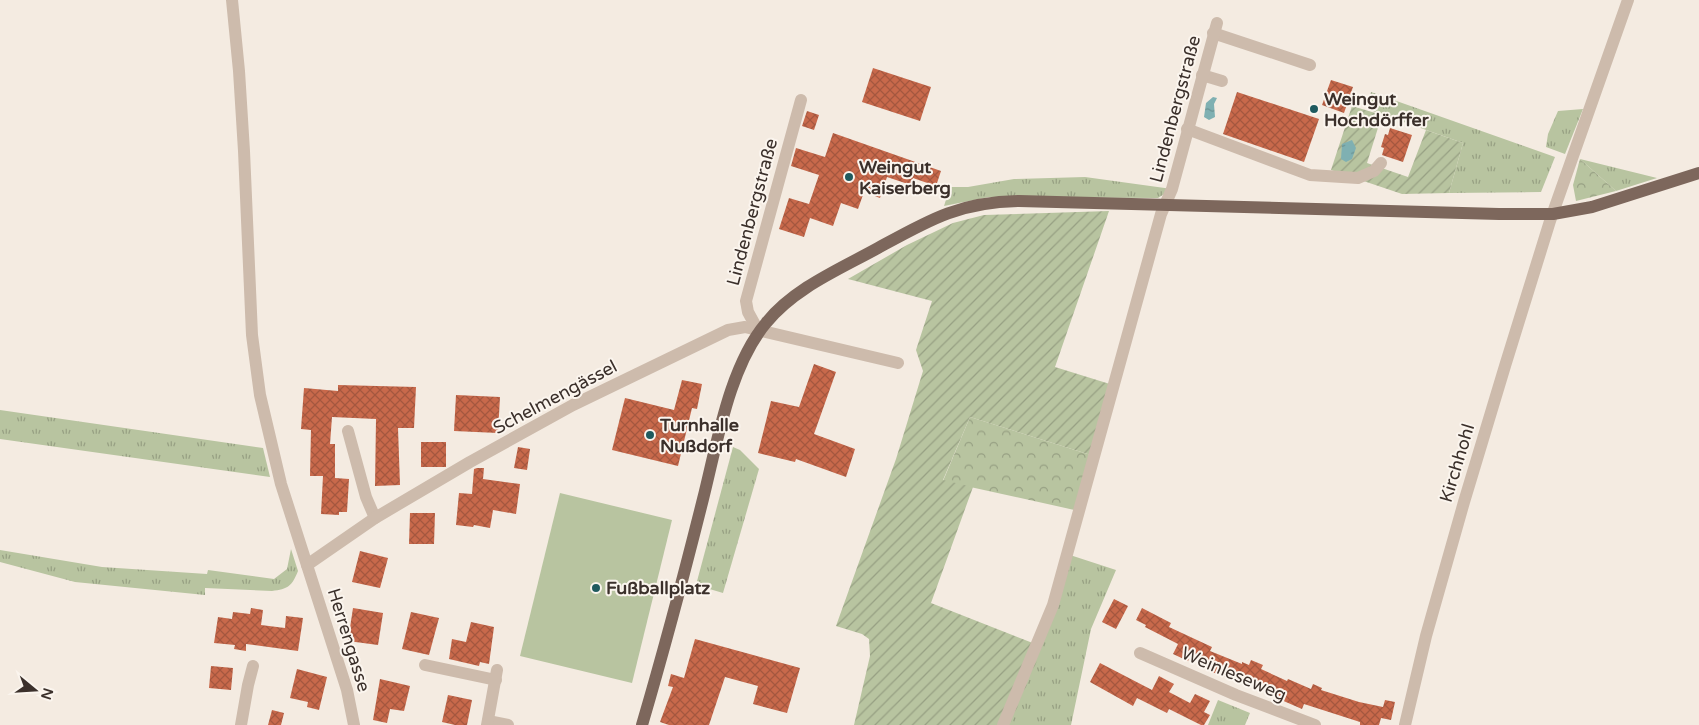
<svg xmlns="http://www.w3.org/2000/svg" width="1699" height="725" viewBox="0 0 1699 725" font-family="'Varela Round',sans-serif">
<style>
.grass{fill:url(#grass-tufts)}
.forest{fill:url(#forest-crowns)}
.garden{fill:url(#garden-furrows)}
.pitch{fill:#b8c4a0}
.water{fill:url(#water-ripples)}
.building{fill:url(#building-cross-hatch)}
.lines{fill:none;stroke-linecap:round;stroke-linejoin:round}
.minor{stroke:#cdbbac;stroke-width:12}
.major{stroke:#7d675c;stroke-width:12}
.poi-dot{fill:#1f5a5e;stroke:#fbf5ee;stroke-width:2}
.labels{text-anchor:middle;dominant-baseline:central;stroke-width:4;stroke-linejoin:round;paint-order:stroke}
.poi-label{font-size:18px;font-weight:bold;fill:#3b302b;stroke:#fbf5ee;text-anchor:start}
.street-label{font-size:18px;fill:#3b302b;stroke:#fbf5ee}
</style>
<defs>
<pattern id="grass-tufts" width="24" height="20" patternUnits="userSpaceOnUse" patternTransform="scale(1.25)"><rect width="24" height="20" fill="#b8c4a0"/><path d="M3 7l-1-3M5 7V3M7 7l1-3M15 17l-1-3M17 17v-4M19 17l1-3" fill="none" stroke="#97a083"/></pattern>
<pattern id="forest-crowns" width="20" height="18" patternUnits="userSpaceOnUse" patternTransform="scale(1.25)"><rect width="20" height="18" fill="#b8c4a0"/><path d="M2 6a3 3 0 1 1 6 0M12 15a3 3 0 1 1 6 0" fill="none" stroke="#97a083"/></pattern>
<pattern id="garden-furrows" width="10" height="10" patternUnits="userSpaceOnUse" patternTransform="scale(1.25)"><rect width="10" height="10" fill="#b8c4a0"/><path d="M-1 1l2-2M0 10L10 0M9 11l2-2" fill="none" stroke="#97a083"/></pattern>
<pattern id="water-ripples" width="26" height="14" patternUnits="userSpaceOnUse" patternTransform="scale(1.25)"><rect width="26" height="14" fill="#7fb0b2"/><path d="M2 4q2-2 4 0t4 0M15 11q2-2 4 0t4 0" fill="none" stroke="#699091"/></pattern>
<pattern id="building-cross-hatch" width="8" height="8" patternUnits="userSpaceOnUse" patternTransform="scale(1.25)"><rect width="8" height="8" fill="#c8694b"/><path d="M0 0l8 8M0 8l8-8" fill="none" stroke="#a4573f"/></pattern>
</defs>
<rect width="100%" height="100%" fill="#f4ebe1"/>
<g class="grass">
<path d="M1371,92L1555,157L1541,192L1449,193L1463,143L1367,109Z"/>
<path d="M1583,109L1565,154L1546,147L1548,134L1558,111Z"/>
<path d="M1580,159L1657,178L1616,191Z"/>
<path d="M1085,177L1172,189L1158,198L989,197L944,206L950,187H968L1014,179Z"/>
<path d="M0,410L263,448L270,477L0,439Z"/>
<path d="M733,447L740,450L759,469L723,593L696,585Z"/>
<path d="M291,549L298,571C292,586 288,589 272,591L205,588V595L75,582L0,562V550L102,567L207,574L208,570L274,579L287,569Z"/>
<path d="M1070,555L1116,570L1091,629L1071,725H1008Z"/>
<path d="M1218,700L1250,713L1245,725H1208Z"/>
</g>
<g class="forest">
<path d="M1580,159L1616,191L1576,201L1573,185Z"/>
<path d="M970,417L1094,456L1079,511L943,481Z"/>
</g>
<g class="garden">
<path d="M1352,106L1382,115L1367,163L1408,177L1426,130L1463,143L1449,193L1402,194L1331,170Z"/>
<path d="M1109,211L1055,367L1113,385L1094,456L970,417L943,480L973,487L931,603L1043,647L1010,725H854L870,656L869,639L862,634L836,626L896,459L923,371L916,350L932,301L848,279L907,245L953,223L984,215Z"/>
</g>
<path class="pitch" d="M560,493L672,520L632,683L520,656Z"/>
<g class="water">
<path d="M1213,97L1217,98L1214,104L1215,117L1209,120L1204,117L1206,103Z"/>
<path d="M1352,140L1356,148L1352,159L1346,162L1341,159L1342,144Z"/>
</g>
<g class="building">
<path d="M873,68L931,87L920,121L862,102Z"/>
<path d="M1331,80L1353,87L1344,113L1322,105Z"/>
<path d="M1237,92L1319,119L1304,162L1223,134Z"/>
<path d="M807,111L819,115L814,130L802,126Z"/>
<path d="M1390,128L1412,135L1403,162L1382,155L1384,148L1381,147L1385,134L1388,135Z"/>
<path d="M833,133L941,171L936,186L913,178L911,185L887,177L880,198L864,192L858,209L841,203L833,226L810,218L804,237L779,229L789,198L809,204L819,175L791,166L796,148L825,157Z"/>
<path d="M814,364L836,372L814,434L855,449L846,477L796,459L795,462L758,453L771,401L799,407Z"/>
<path d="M682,380L702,384L697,409L692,408L678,466L612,450L625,398L674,410Z"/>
<path d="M338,385L416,387L414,428H398L400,485L375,486L376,419L332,417L330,444H335V478L349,479L347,512H339V515L321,514L323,476H310L311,430L301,429L304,388L338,391Z"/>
<path d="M456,395L500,397L498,433L454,431Z"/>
<rect x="421" y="442" width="25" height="25"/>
<path d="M518,447L530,449L527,470L514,468Z"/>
<path d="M477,468H484L483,479L520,484L516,514L493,510L490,528L474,525L473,527L456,525L459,493L472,494L474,469Z"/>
<path d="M410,513H435L434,544H409Z"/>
<path d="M360,551L388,558L380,588L352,582Z"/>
<path d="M1114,599L1128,606L1116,629L1102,622Z"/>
<path d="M251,608L263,610L261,625L285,628L286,616L303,618L298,651L246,644V651L234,649L235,645L214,643L218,617L232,619L233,612L250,614Z"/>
<path d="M353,608L383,613L378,645L348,641Z"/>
<path d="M1142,608L1171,623L1169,627L1212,647L1210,651L1242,664V662L1249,665L1251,660L1263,665L1261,669L1287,681L1288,679L1311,689L1313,684L1322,688L1321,690L1359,702L1383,707L1385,700L1395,702L1391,720L1381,718L1379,725H1360V722L1304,704L1302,709L1279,699L1280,696L1226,674L1225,677L1207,670L1209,665L1191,655L1188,661L1173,654L1178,644L1145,627L1146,625L1136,620Z"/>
<path d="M411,612L439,618L429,655L402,649Z"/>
<path d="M471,622L494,627L489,664L480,662L479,666L449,659L452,639L466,642Z"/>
<path d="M695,639L800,668L787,713L753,704L758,686L725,677L709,725H669L660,722L673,687L668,686L671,674L684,678Z"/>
<path d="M1100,663L1152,690L1159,676L1174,684L1169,692L1190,703L1195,694L1210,701L1204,712L1210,715L1204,725H1201L1169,709L1167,713L1137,698L1133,706L1090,682Z"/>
<path d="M211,666L233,668L231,690L209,688Z"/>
<path d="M297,669L327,677L319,710L307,707L308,702L290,698Z"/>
<path d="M380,679L410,686L404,711L390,709L387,723L373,720Z"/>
<path d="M448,695L472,700L467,725H455L442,722Z"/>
<path d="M272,710L284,713L281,725H268Z"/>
</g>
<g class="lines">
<g class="minor">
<path d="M232,0L239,71L244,151L252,335L260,395L281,484L347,690L354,725"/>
<path d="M1213,33L1310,65"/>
<path d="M1202,75L1222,81"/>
<path d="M1187,129L1310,175L1358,178L1374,171L1381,163"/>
<path d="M759,332L748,312L746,301L801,100"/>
<path d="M348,431L366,497L375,518"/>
<path d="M307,565L375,518L470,462L573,405L728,330L745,327L898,363"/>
<path d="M1140,653L1236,695L1315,725"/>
<path d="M425,665L496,680"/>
<path d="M488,721L508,725"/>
<path d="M241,725L248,685L253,666"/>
<path d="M487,725L497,670"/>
<path d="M1003,725L1053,605L1161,214L1172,189L1217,23"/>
<path d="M1405,725L1426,636L1464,502L1505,366L1550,221L1628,0"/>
</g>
<path class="major" d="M642,725C664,650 684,575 703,499C717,444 729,367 766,323C794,288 840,269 878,248C929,220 959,202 1019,201L1499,214H1553L1592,207L1699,173"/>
</g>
<g class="poi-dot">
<circle cx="1314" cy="109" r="5"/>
<circle cx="849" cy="177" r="5"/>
<circle cx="650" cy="435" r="5"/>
<circle cx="596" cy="588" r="5"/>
</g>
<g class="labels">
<g class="poi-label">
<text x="1324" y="99">Weingut<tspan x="1324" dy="21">Hochdörffer</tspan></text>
<text x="859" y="167">Weingut<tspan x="859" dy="21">Kaiserberg</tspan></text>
<text x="660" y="425">Turnhalle<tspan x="660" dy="21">Nußdorf</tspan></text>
<text x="606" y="588">Fußballplatz</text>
</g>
<g class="street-label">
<text transform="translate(1175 109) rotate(-75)">Lindenbergstraße</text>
<text transform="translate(752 212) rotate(-75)">Lindenbergstraße</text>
<text transform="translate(555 397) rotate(-28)">Schelmengässel</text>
<text transform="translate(1457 463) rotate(-73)">Kirchhohl</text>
<text transform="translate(349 640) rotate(73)">Herrengasse</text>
<text transform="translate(1234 674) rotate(23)">Weinleseweg</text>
</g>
</g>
<g transform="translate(35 690) rotate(108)" stroke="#fbf5ee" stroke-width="4" paint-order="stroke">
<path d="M0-4L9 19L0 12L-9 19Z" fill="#3b302b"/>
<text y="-8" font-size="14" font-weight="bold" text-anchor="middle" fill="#3b302b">N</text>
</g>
</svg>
